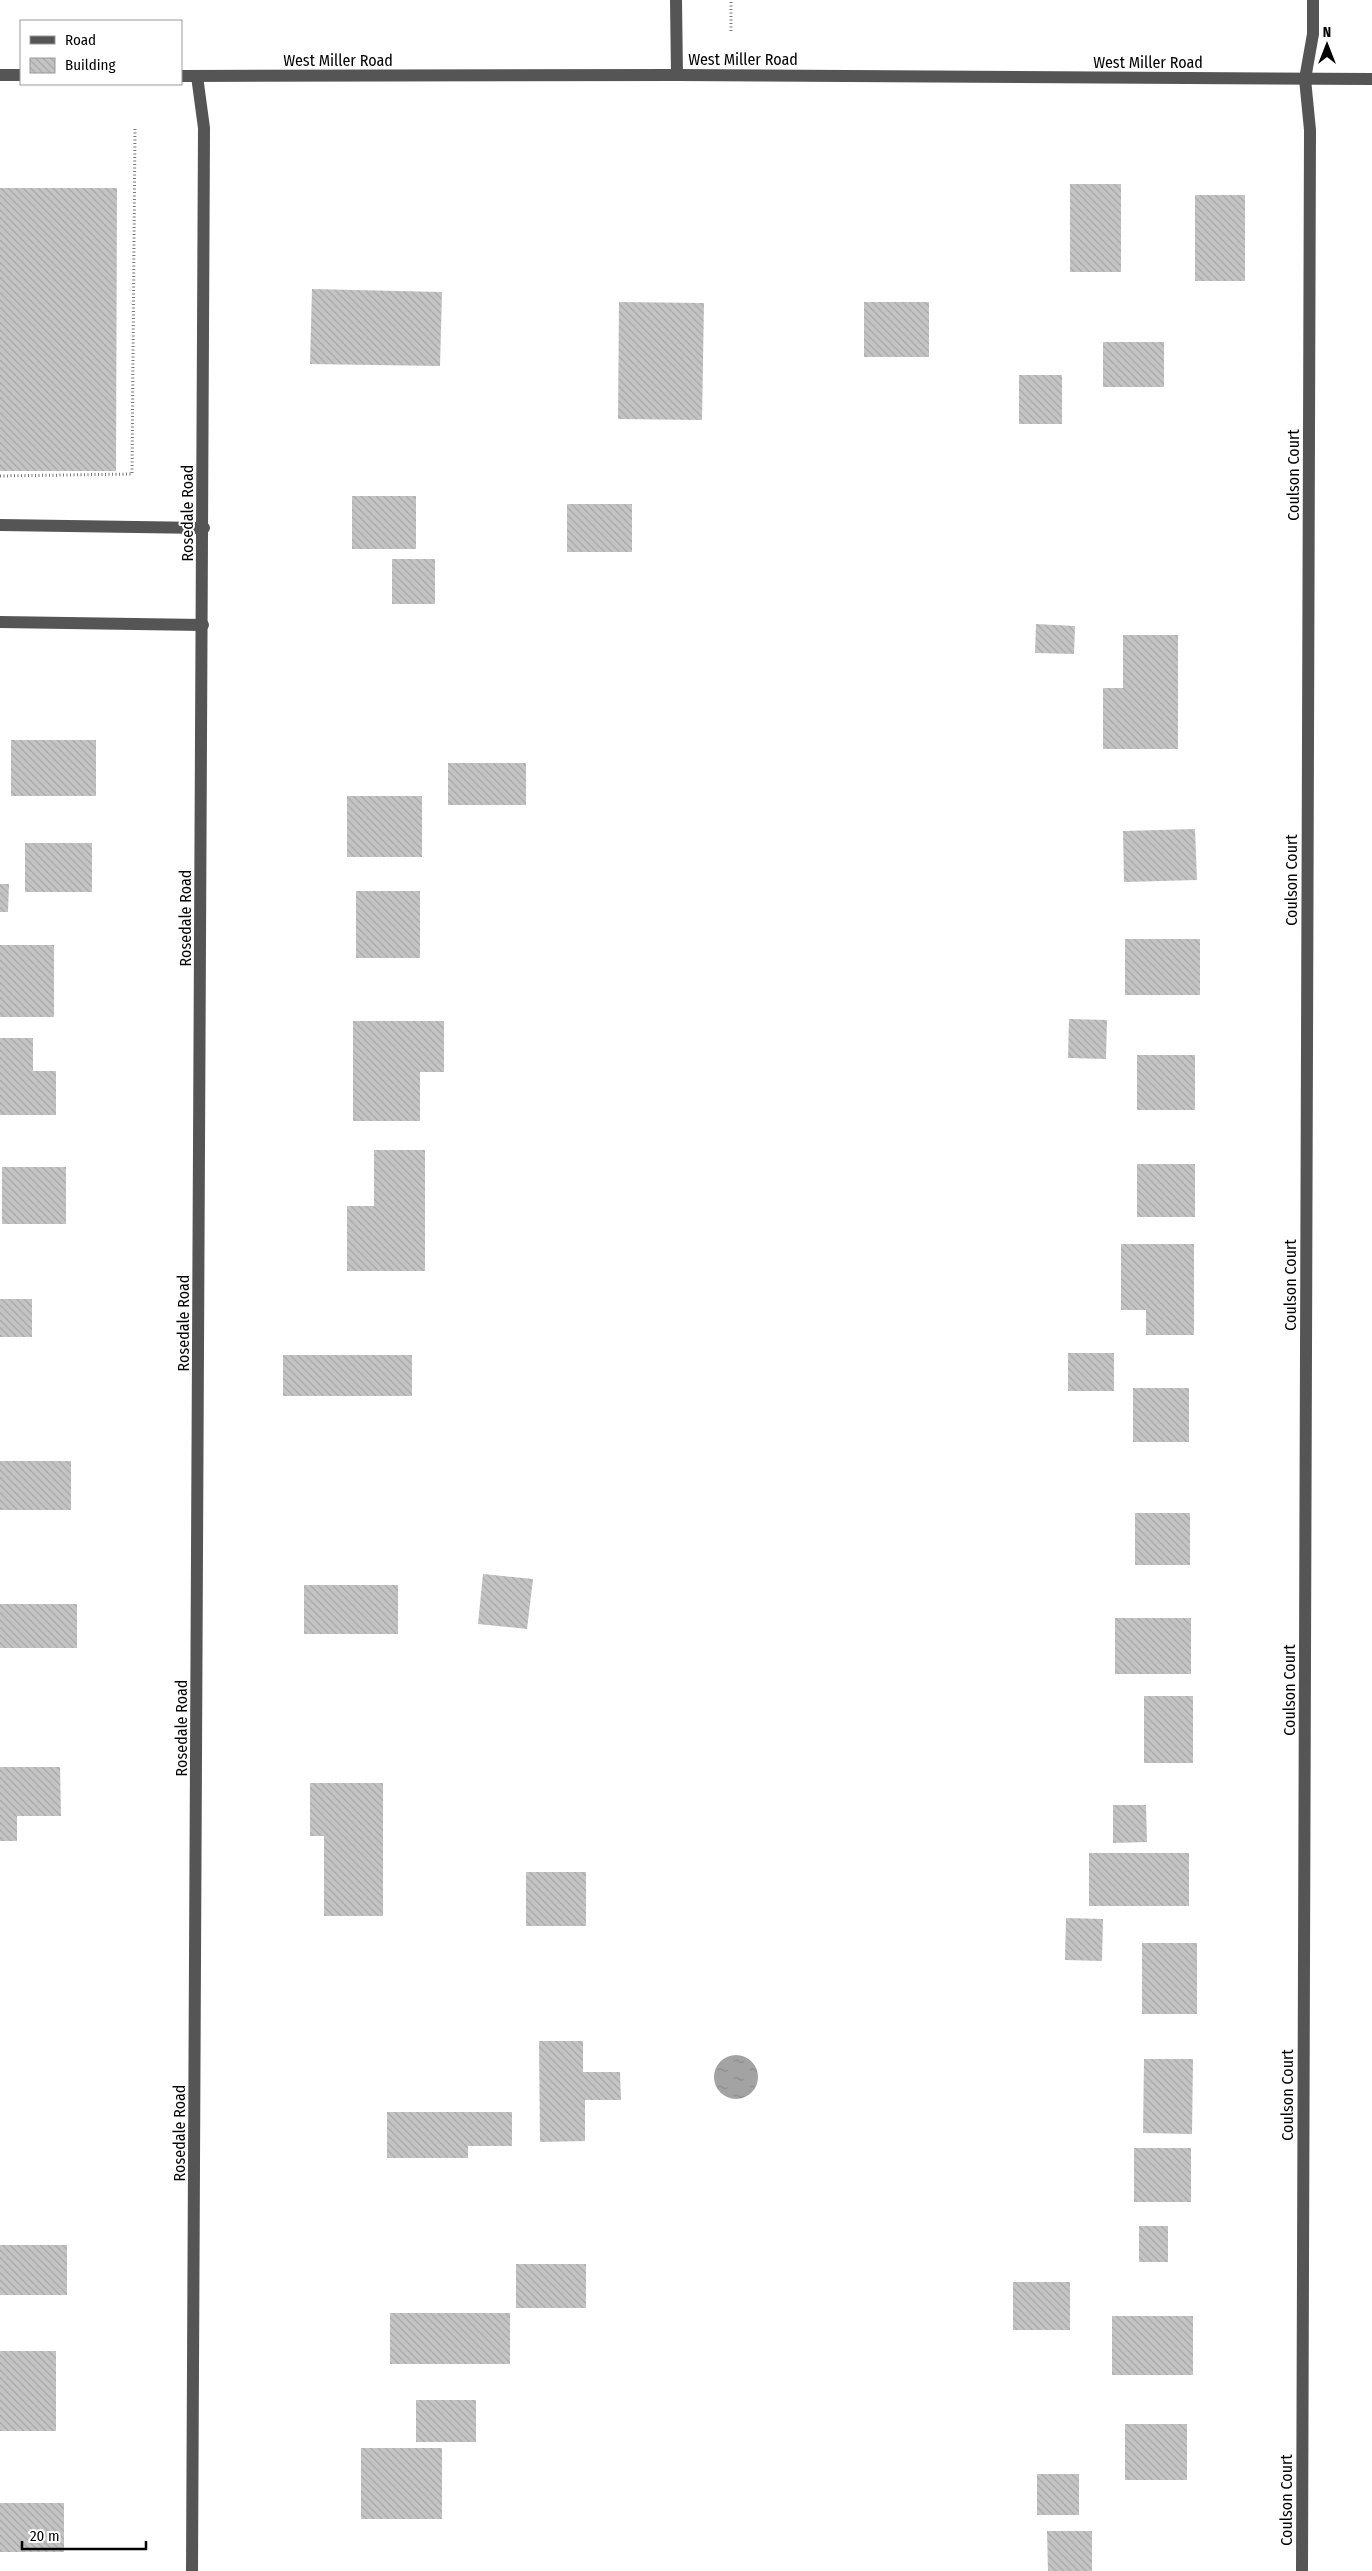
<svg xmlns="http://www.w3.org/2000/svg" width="1372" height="2571" viewBox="0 0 1372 2571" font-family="'Fira Sans Condensed',sans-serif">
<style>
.water{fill:url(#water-ripples)}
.building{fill:url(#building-back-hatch)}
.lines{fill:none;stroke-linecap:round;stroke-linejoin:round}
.path{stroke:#777;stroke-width:3;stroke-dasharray:1 2.5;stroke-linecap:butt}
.minor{stroke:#555;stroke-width:12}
.labels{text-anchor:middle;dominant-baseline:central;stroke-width:4;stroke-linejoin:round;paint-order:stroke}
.street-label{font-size:16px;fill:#000;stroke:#fff}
</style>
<defs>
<pattern id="water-ripples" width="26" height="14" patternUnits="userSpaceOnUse" patternTransform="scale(1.25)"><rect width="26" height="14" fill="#a3a3a3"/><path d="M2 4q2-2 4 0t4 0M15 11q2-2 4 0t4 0" fill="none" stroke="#8b8b8b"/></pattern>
<pattern id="building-back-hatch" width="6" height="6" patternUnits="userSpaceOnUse" patternTransform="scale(1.25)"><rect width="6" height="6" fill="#c4c4c4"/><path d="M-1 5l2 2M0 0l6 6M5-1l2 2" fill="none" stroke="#a7a7a7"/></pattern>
</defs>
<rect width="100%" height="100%" fill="#fff"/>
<circle class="water" cx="736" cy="2077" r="22"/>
<g class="building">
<rect x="1070" y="184" width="51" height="88"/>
<path d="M0,188H117L116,471H0Z"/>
<rect x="1195" y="195" width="50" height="86"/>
<path d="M312,289L442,292L440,366L310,364Z"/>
<path d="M619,302L704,303L702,420L618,419Z"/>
<rect x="864" y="302" width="65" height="55"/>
<rect x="1103" y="342" width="61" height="45"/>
<rect x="1019" y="375" width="43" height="49"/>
<rect x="352" y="496" width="64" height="53"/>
<rect x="567" y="504" width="65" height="48"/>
<rect x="392" y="559" width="43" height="45"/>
<path d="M1036,624L1075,626L1074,654L1035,653Z"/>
<path d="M1123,635H1178V749H1103V688H1123Z"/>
<rect x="11" y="740" width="85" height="56"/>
<rect x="448" y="763" width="78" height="42"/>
<rect x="347" y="796" width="75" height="61"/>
<path d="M1195,829L1197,880L1124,882L1123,831Z"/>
<rect x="25" y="843" width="67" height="49"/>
<path d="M0,884H9L8,912H0Z"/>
<rect x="356" y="891" width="64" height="67"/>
<rect x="1125" y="939" width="75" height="56"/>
<rect x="0" y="945" width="54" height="72"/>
<path d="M1069,1019L1107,1020L1106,1059L1068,1058Z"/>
<path d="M353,1021H444V1072H420V1121H353Z"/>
<path d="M0,1038H33V1071H56V1115H0Z"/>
<rect x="1137" y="1055" width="58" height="55"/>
<path d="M374,1150H425V1271H347V1206H374Z"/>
<rect x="1137" y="1164" width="58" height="53"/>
<rect x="2" y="1167" width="64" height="57"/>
<path d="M1121,1244H1194V1335H1146V1310H1121Z"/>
<rect x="0" y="1299" width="32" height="38"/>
<rect x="1068" y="1353" width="46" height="38"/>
<rect x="283" y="1355" width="129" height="41"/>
<rect x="1133" y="1388" width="56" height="54"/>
<rect x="0" y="1461" width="71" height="49"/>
<rect x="1135" y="1513" width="55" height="52"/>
<path d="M483,1574L533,1579L527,1629L478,1624Z"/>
<rect x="304" y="1585" width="94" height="49"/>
<rect x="0" y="1604" width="77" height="44"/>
<rect x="1115" y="1618" width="76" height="56"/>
<rect x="1144" y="1696" width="49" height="67"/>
<path d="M0,1767H60L61,1816H17V1841H0Z"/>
<path d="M310,1783H383V1916H324V1836H310Z"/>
<path d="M1113,1805H1146L1147,1842L1113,1843Z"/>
<rect x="1089" y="1853" width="100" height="53"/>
<rect x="526" y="1872" width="60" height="54"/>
<path d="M1066,1918L1103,1919L1102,1961L1065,1960Z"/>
<rect x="1142" y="1943" width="55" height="71"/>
<path d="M539,2041H583V2072H620L621,2100H585V2141L540,2142Z"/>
<path d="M1144,2059H1193L1192,2134L1143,2133Z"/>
<path d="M387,2112H512V2146H468V2158H387Z"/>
<rect x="1134" y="2148" width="57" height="54"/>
<rect x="1139" y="2226" width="29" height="36"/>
<rect x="0" y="2245" width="67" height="50"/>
<rect x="516" y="2264" width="70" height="44"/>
<rect x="1013" y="2282" width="57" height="48"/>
<rect x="390" y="2313" width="120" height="51"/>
<rect x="1112" y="2316" width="81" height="59"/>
<rect x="0" y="2351" width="56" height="80"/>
<rect x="416" y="2400" width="60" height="42"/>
<rect x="1125" y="2424" width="62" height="56"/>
<rect x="361" y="2448" width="81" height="71"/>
<rect x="1037" y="2474" width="42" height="41"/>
<rect x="0" y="2503" width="64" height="49"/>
<path d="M1047,2531H1092V2571H1048Z"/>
</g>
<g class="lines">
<g class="path">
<path d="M731,31V0"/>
<path d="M0,476L132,474L135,128"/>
</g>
<g class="minor">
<path d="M676,0L677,75"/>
<path d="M0,75H21"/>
<path d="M181,76L677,75L1372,79"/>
<path d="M0,525L204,528"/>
<path d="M0,622L203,625"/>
<path d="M192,2571L204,128L197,76"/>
<path d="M1302,2571L1310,130L1305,79L1313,34V0"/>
</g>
</g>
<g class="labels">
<g class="street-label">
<text x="743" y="59">West Miller Road</text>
<text x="338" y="60">West Miller Road</text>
<text x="1148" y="62">West Miller Road</text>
<text transform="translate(1293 475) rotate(-90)">Coulson Court</text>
<text transform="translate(187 513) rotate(-90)">Rosedale Road</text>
<text transform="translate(1291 880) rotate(-90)">Coulson Court</text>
<text transform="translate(185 918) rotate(-90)">Rosedale Road</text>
<text transform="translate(1290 1285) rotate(-90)">Coulson Court</text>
<text transform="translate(183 1323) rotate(-90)">Rosedale Road</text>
<text transform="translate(1289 1690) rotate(-90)">Coulson Court</text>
<text transform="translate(181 1728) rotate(-90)">Rosedale Road</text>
<text transform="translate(1287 2095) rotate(-90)">Coulson Court</text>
<text transform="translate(179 2133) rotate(-90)">Rosedale Road</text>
<text transform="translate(1286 2500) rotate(-90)">Coulson Court</text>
</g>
</g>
<rect x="20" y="20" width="162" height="65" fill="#ffffff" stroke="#999999"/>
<rect x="30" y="36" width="25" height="8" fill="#555555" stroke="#999999"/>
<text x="65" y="45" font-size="15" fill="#000000">Road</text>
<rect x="30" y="58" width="25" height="15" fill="url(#building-back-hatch)" stroke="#999999"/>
<text x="65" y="70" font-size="15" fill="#000000">Building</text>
<g transform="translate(1327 45)" stroke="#ffffff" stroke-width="4" paint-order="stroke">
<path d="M0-4L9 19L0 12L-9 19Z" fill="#000000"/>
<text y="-8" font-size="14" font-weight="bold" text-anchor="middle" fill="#000000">N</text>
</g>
<path d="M22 2541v8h124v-8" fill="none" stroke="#000000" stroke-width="2.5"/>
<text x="30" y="2541" font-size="15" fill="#000000" stroke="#ffffff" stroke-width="4" paint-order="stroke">20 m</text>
</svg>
